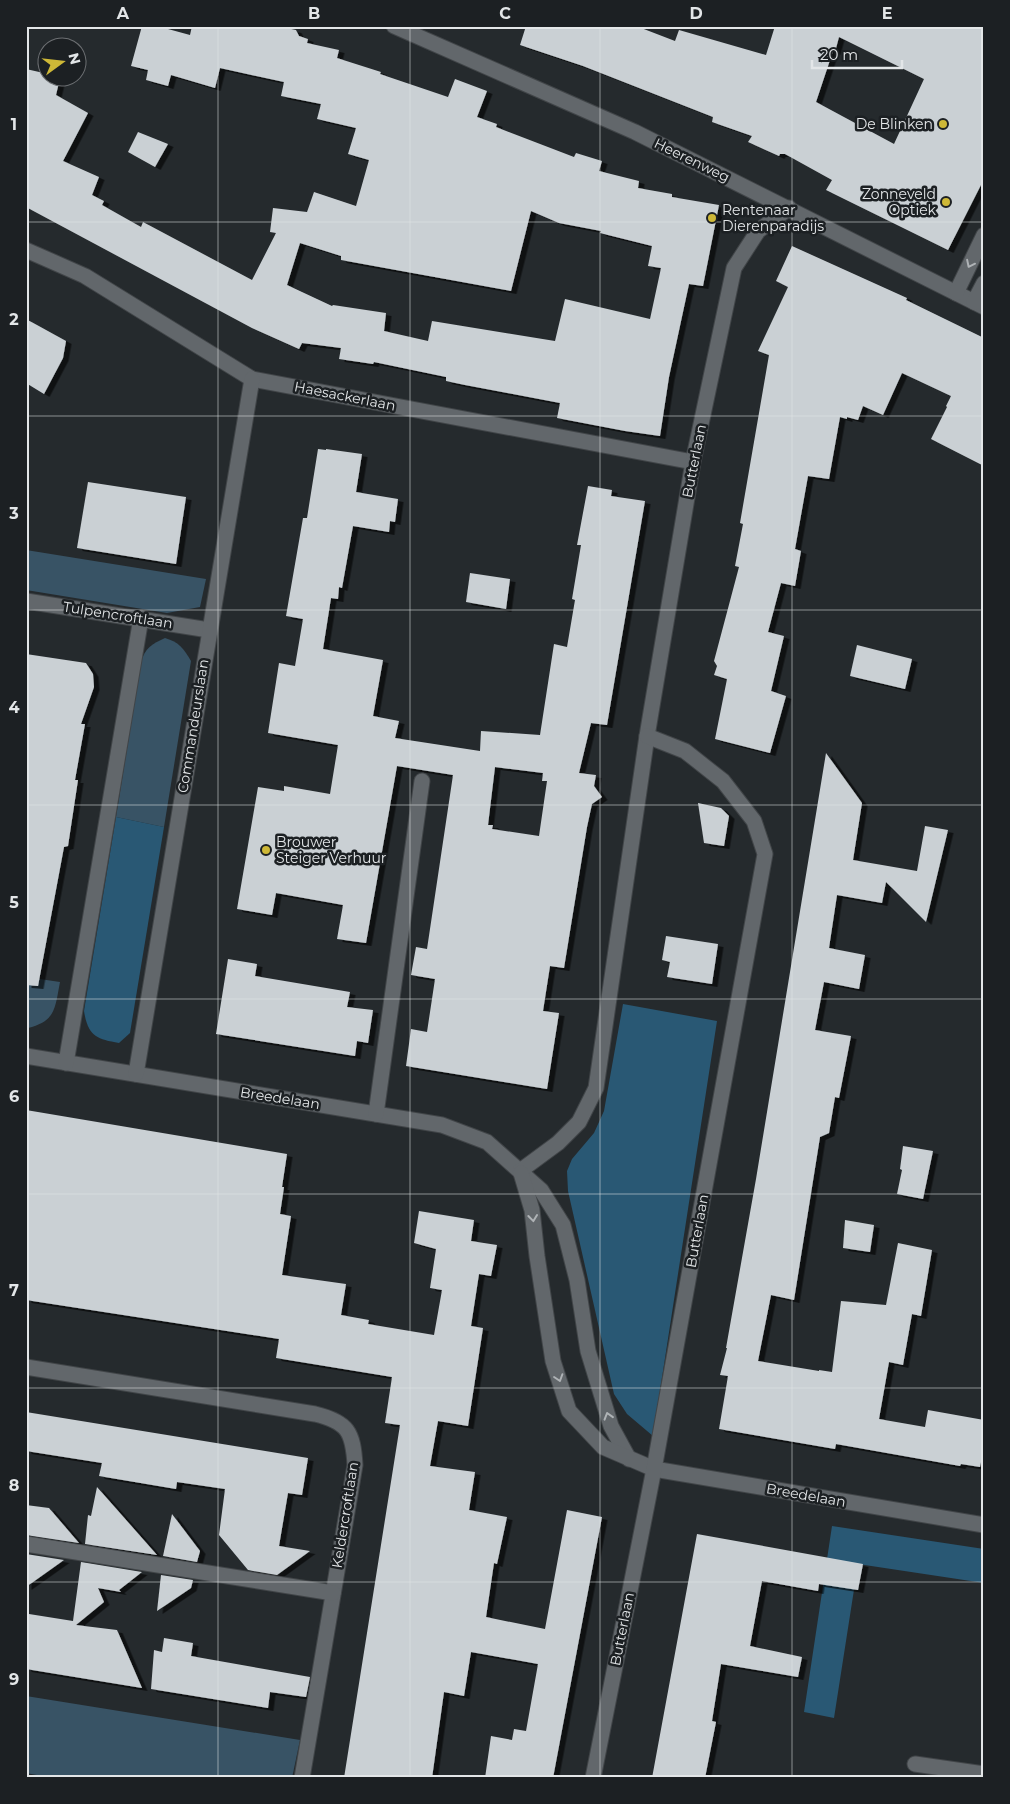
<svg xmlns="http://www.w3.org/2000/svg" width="1010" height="1804" viewBox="0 0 1010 1804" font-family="Montserrat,sans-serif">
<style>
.green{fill:#385365}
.forest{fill:#295874}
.building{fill:#cad0d4;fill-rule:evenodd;filter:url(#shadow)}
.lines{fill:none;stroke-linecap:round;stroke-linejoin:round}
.minor-casing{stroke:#414548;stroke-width:17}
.minor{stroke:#62676b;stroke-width:15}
.oneway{stroke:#afb3b6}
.grid{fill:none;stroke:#e3e6e8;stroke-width:1;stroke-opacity:0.55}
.poi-dot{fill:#ceb837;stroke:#1c2023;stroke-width:2}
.labels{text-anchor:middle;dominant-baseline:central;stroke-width:5;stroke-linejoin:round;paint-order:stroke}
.poi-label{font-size:14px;fill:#e3e6e8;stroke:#1c2023;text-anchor:end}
.street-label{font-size:14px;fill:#e3e6e8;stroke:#1c2023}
.neatline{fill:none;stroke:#e3e6e8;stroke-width:2}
.grid-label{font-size:16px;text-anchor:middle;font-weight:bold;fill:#e3e6e8}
</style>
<defs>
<filter id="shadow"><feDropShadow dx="5.5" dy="3" stdDeviation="0" flood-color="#0009"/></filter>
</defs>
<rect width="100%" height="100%" fill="#252a2d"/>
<g class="green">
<path d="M26,550L206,579L200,607L167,613L26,590Z"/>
<path d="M165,638C179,642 184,649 191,661L164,827L116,817L141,662C145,648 152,644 165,638Z"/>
<path d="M26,977L60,982C55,1008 56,1021 28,1028H26Z"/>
<path d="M26,1696L300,1740L292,1778H53L26,1773Z"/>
</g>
<g class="forest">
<path d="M116,817L164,827L130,1033L119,1043C96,1039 88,1036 84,1011Z"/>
<path d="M623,1004L717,1021L653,1436L627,1414L614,1394L568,1191L567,1171L572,1159L594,1133L604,1111Z"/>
<path d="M832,1526L984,1549V1583L858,1564L834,1718L804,1712Z"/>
</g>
<g class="building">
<path d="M142,26H157L190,35L192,26H277L296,30L299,36L308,39L307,43L339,50L337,58L381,72L380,74L448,97L455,79L487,91L477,117L497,124L496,127L574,157L576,153L602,161L599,171L639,181L638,188L672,194V197L719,205L703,286L689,284L669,377L660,436L625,431L557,418L560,403L465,385L446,381V377L374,362L373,364L339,359L341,348L302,343L299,349L252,328L26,207V69L48,74V78H60L56,95L88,113L63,161L99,177L92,195L104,201L102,205L141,227L143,222L252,280L276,233L270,232L273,208L307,212L314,192L356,206L369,160L348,154L356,128L317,119L321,104L281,96L284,82L220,68L215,88L171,75L168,86L146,80L148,70L131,66ZM531,211L559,223L601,231L600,233L652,246L648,266L661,268L650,319L565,299L555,341L432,321L428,341L384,331L386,313L333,305L332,306L287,285L300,243L341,256V260L511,291Z"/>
<path d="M526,26H636L675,41L679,30L766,55L775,26H984V179L948,250L826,190L832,180L785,154H780L779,156L748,142L752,136L712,122L713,117L583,66L520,45ZM839,37L924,79L894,144L816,102L833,51L835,52Z"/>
<path d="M138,132L168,144L155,167L128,152Z"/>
<path d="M792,246L907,298L906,300L984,338V466L931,439L947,407L946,406L951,396L902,373L883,415L863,406L858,420L847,417V419L840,417L829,479L808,476L795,549L801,551L795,586L781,583L768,632L784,636L771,691L786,696L770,753L715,739L727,679L714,675L717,666L714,661L739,567L735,566L743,524L740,523L769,355L758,351L788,287L776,281Z"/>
<path d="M26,319L66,341L63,358L44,394L26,383Z"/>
<path d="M318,449L326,450V449L362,454L356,492L398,499L395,522L390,521L389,532L353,526L342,588L339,587L338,599L331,598L323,649L383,660L373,716L399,721L395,738L480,751L481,731L540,735L554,644L567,647L575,600L572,599L581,545H577L588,486L612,490L611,496L645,501L607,725L591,723L579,773L596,775L594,786L602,797L592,804L587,827L564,968L550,966L543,1011L559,1013L547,1089L406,1066L411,1029L427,1032L435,979L411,975L416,947L427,949L453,775L397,766L366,943L337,939L343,905L276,893L272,915L237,909L258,787L284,791V786L330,794L338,745L268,733L279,663L295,666L303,619L286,616L303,518H307ZM495,767L543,773L542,781H547L539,836L492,829L493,825H488Z"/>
<path d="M88,482L186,497L176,564L77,548Z"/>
<path d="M470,573L510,579L506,609L466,602Z"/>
<path d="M857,645L912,659L905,689L850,676Z"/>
<path d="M26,654L86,663L93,674L94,687L81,724H85L75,780H78L68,846L64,847L38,986L26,985Z"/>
<path d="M826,753L862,803L853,860L917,871L925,826L948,830L926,922L886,882L882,903L837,895L829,948L865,955L859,989L824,982L815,1030L851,1036L839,1098L835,1097L829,1133L820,1137L794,1300L771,1295L758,1361L819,1371V1370L832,1372L841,1301L886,1305L898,1243L932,1250L921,1316L912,1314L903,1365L889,1362L879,1419L925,1427L928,1410L984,1420V1447L980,1467L961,1464L960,1466L836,1444L835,1449L719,1429L728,1376L720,1375L727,1348H726L756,1179Z"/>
<path d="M698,803L721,808L729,816L724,846L704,843Z"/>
<path d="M666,936L718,944L712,984L667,977L670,962L662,960Z"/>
<path d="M228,959L257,964L255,976L350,992L347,1007L373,1010L368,1043L357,1041L355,1056L216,1034Z"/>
<path d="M26,1110L287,1154L282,1187H284L280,1214L291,1216L282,1275L346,1284L341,1315L369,1320L368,1324L434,1335L442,1290L430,1288L436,1249L414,1243L419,1211L474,1220L471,1241L497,1245L491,1276L479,1274L471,1326L483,1328L468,1426L438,1421L430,1466L475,1472L469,1510L507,1517L497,1564L494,1563L486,1617L545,1629L567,1510L602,1517L553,1778H485L491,1736L512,1740L514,1729L526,1731L538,1664L471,1652L464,1696L444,1692L432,1778H344L400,1425L385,1423L392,1377L276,1358L279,1339L26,1300Z"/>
<path d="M903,1146L933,1151L923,1199L897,1194L902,1170L900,1169Z"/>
<path d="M845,1220L874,1225L870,1252L843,1248Z"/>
<path d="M26,1412L308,1458L302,1495L288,1493L279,1546L310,1551L277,1575L248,1570L219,1535L225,1489L177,1482L176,1489L99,1476L102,1463L26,1451Z"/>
<path d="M97,1487L157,1555L85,1544L88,1515L91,1516Z"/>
<path d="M26,1505L49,1508L79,1543L26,1535Z"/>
<path d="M172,1514L200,1551L197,1562L163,1556Z"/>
<path d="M697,1534L863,1564L858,1590L819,1584L818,1591L762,1581L750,1646L802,1657L798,1677L721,1664L712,1721L716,1722L705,1778H652Z"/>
<path d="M26,1554L64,1560L26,1587Z"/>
<path d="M81,1562L142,1572L119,1590L121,1592L98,1588L104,1602L76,1625L117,1630L142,1688L26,1669V1629L29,1614L73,1621Z"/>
<path d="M161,1575L193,1580L191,1588L157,1611Z"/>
<path d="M164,1638L193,1643L191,1656L310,1677L306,1697L270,1692L268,1708L151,1689L154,1650L162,1652Z"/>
</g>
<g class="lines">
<defs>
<g id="minor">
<path d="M394,26L635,132L984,307"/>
<path d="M26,250L85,276L252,379L693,462"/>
<path d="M956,293L984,235"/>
<path d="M974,302L984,283"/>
<path d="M26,601L209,630"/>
<path d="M26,1056L442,1125L487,1142L541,1190L563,1225L577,1280L588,1351L611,1426L629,1459"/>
<path d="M66,1063L141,618"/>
<path d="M136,1074L252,379"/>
<path d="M376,1114L422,781"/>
<path d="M520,1171L558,1143L579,1122L596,1088L647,736L693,462L734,268L758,231L789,208"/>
<path d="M521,1173L532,1210L537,1256L553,1361L569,1411L603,1447L654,1469L984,1525"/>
<path d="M26,1367L315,1414C348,1422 353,1432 355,1465L302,1778"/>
<path d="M26,1544L333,1593"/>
<path d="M915,1764L984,1774"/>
<path d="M593,1778L654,1469L765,854L754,821L723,781L685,751L647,736"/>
</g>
</defs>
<use href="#minor" class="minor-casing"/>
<use href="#minor" class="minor"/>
</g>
<defs><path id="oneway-chevron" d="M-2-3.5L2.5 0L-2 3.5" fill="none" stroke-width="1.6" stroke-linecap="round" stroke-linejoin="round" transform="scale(1.25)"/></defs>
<g class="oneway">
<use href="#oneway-chevron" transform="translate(970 264) rotate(116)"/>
<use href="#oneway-chevron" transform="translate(533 1218) rotate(83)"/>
<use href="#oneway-chevron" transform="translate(559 1378) rotate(72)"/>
<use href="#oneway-chevron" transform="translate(608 1416) rotate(-107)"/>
</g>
<path class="grid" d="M218,26V1778M410,26V1778M600,26V1778M792,26V1778M26,222H984M26,416H984M26,610H984M26,805H984M26,999H984M26,1194H984M26,1388H984M26,1582H984"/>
<g class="poi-dot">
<circle cx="943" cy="124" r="5"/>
<circle cx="946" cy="202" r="5"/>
<circle cx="712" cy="218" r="5"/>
<circle cx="266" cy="850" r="5"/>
</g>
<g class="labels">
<g class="poi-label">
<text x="933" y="124">De Blinken</text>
<text x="936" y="194">Zonneveld<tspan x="936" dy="16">Optiek</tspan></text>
<text x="722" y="210" text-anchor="start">Rentenaar<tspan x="722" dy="16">Dierenparadijs</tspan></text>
<text x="276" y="842" text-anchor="start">Brouwer<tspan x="276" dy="16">Steiger Verhuur</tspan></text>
</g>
<g class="street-label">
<text transform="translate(692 160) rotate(26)">Heerenweg</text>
<text transform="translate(345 396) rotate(11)">Haesackerlaan</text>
<text transform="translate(694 461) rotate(-79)">Butterlaan</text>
<text transform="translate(118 615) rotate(9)">Tulpencroftlaan</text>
<text transform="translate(193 726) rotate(-81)">Commandeurslaan</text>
<text transform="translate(280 1098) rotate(9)">Breedelaan</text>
<text transform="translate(697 1231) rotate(-80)">Butterlaan</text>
<text transform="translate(806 1495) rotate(10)">Breedelaan</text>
<text transform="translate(345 1515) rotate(-81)">Keldercroftlaan</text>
<text transform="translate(622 1629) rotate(-79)">Butterlaan</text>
</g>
</g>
<rect width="1010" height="1804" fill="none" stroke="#1c2023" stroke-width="55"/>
<g transform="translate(62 62) rotate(75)"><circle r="24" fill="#1c2023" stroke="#6c6f72"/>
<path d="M0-4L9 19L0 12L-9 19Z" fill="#ceb837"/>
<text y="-8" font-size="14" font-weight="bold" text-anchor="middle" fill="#e3e6e8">N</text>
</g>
<path d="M812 60v8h90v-8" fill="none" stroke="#e3e6e8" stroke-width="2.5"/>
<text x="820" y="60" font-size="15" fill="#e3e6e8" stroke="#1c2023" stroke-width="4" paint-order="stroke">20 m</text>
<rect x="28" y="28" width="954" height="1748" class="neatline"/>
<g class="grid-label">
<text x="123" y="19">A</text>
<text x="314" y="19">B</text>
<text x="505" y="19">C</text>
<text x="696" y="19">D</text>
<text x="887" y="19">E</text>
<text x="14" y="130">1</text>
<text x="14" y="325">2</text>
<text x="14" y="519">3</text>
<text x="14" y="713">4</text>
<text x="14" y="908">5</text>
<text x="14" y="1102">6</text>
<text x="14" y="1296">7</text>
<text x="14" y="1491">8</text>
<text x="14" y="1685">9</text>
</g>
</svg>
